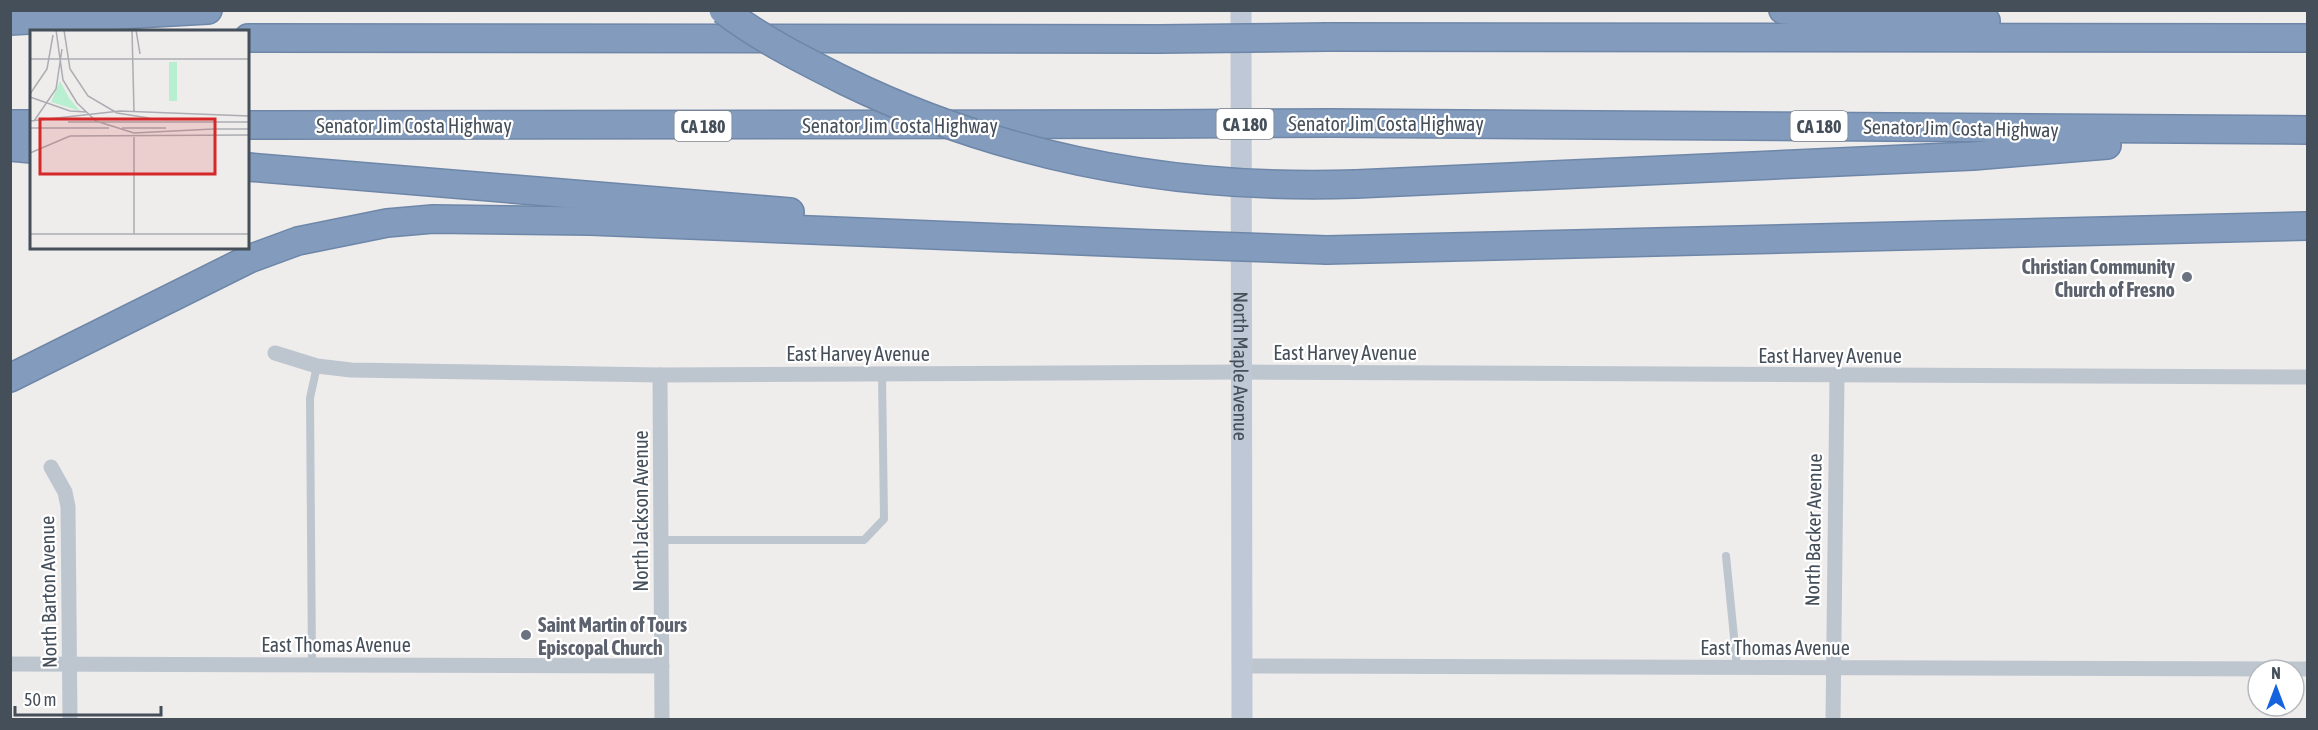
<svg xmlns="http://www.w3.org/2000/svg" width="2318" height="730" viewBox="0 0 2318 730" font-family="'Asap Condensed',sans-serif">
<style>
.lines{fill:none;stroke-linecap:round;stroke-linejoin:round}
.highway-casing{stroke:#6e87a8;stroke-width:30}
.lane{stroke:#bdc6cf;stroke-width:8}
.street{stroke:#bdc6cf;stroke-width:15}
.secondary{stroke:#bec8d6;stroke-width:21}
.highway{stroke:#839cbd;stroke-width:27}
.highway-bridge-casing{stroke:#6e87a8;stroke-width:30;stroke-linecap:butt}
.highway-bridge{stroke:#839cbd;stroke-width:27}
.worship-dot{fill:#6b7280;stroke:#fff;stroke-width:2}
.labels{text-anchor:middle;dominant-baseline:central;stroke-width:4.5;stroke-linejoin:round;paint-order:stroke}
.shield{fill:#fff;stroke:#7d848c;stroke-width:1.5}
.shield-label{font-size:18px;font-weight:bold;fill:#454f5a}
.street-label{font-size:20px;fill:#454f5a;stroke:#fff}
.worship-label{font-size:20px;font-weight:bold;fill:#5b616d;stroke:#fff;text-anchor:end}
.inset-road{fill:none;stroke:#abadb2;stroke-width:1.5}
.view{fill:#d62828;fill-opacity:0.15;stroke:#d62828;stroke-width:3}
.inset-edge{fill:none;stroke:#454f5a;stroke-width:3}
</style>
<rect width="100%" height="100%" fill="#efecec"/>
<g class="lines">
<defs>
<g id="highway">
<path d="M1783,10L1986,21"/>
<path d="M10,21L208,10"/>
<path d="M1327,37L2308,38"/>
<path d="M248,38L1159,39"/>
<path d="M1330,123C1656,123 1982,130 2308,130"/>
<path d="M10,124H32"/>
<path d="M248,125L1159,124"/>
<path d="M10,147L32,149"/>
<path d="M248,167L790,212"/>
<path d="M1356,184L1973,156L2107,145"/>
<path d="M1327,250L2308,226"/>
<path d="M10,378L249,259L298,241L387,223L433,219L590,221L1155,244"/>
</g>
</defs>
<use href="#highway" class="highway-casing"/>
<g class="lane">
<path d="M661,540H864L884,519L882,374"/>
<path d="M1726,556L1737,667"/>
<path d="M312,665L310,398L317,366"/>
</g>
<g class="street">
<path d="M275,353L317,366L351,370L660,375L1242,372L2308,377"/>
<path d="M660,375L662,720"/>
<path d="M51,467L65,492L68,507L70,720"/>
<path d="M10,664L662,666"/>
<path d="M1242,666L2308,669"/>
<path d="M1833,720L1837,377"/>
</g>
<path class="secondary" id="s1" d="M1241,10L1242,720"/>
<use href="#highway" class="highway"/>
<defs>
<g id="highway-bridge">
<path d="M723,10C761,39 803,60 845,81C1005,159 1179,190 1356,184"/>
<path d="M1159,39L1327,37"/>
<path d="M1159,124L1330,123"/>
<path d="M1155,244L1327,250"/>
</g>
</defs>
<use href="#highway-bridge" class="highway-bridge-casing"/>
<use href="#highway-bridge" class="highway-bridge"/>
</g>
<g class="worship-dot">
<circle cx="2187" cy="277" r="6"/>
<circle cx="526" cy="635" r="6"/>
</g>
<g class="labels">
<g class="shield">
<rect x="1216.5" y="109" width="57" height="30" rx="4.5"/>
<rect x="674.5" y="111" width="57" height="30" rx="4.5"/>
<rect x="1790.5" y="111" width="57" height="30" rx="4.5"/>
</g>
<g class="shield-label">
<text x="1245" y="124">CA 180</text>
<text x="703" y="126">CA 180</text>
<text x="1819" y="126">CA 180</text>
</g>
<g class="street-label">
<text x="1386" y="123">Senator Jim Costa Highway</text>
<text x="414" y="125">Senator Jim Costa Highway</text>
<text x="900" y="125">Senator Jim Costa Highway</text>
<text transform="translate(1961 128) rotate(1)">Senator Jim Costa Highway</text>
<text x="1345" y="352">East Harvey Avenue</text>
<text x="858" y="353">East Harvey Avenue</text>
<text x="1830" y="355">East Harvey Avenue</text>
<text stroke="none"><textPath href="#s1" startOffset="356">North Maple Avenue</textPath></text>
<text transform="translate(640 511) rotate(-90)">North Jackson Avenue</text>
<text transform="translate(1813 530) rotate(-89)">North Backer Avenue</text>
<text transform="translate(48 592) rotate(-91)">North Barton Avenue</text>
<text x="336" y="644">East Thomas Avenue</text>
<text x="1775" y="647">East Thomas Avenue</text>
</g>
<g class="worship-label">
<text x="2175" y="266">Christian Community<tspan x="2175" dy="23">Church of Fresno</tspan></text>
<text x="538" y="624" text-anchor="start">Saint Martin of Tours<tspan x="538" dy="23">Episcopal Church</tspan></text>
</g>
</g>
<g transform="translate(30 30)">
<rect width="219" height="219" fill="#efecec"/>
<path d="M139,32H147V71H139ZM30,51L39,68L50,81L21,72Z" fill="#b9efd1"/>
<path class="inset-road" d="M26,0L33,50L47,73L66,91L104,103L183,99M34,0L40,39L58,66L87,83L119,88M102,0L104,82M106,0L110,24M0,29H219M0,64L17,39L23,5M0,67L40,81L57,82M0,91L90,81L219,86M4,91L26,59L32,19M38,92H219M0,98H79M92,98H136M182,99H219M104,107V204M0,123L40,106L219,105M0,204H219"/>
<path class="view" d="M10,89H185V144H10Z"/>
<rect width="219" height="219" class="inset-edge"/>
</g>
<rect width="2318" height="730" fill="none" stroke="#454f5a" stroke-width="24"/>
<g transform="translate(2276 688)"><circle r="28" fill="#ffffff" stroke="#b5b9bd" stroke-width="1.5"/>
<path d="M0-4.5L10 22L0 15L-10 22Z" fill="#1663df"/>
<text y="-9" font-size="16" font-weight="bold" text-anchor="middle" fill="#454f5a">N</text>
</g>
<path d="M15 706v9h146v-9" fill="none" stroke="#454f5a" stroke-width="3"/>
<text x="24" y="706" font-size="18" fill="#454f5a" stroke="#ffffff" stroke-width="4.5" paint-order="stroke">50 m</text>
</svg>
